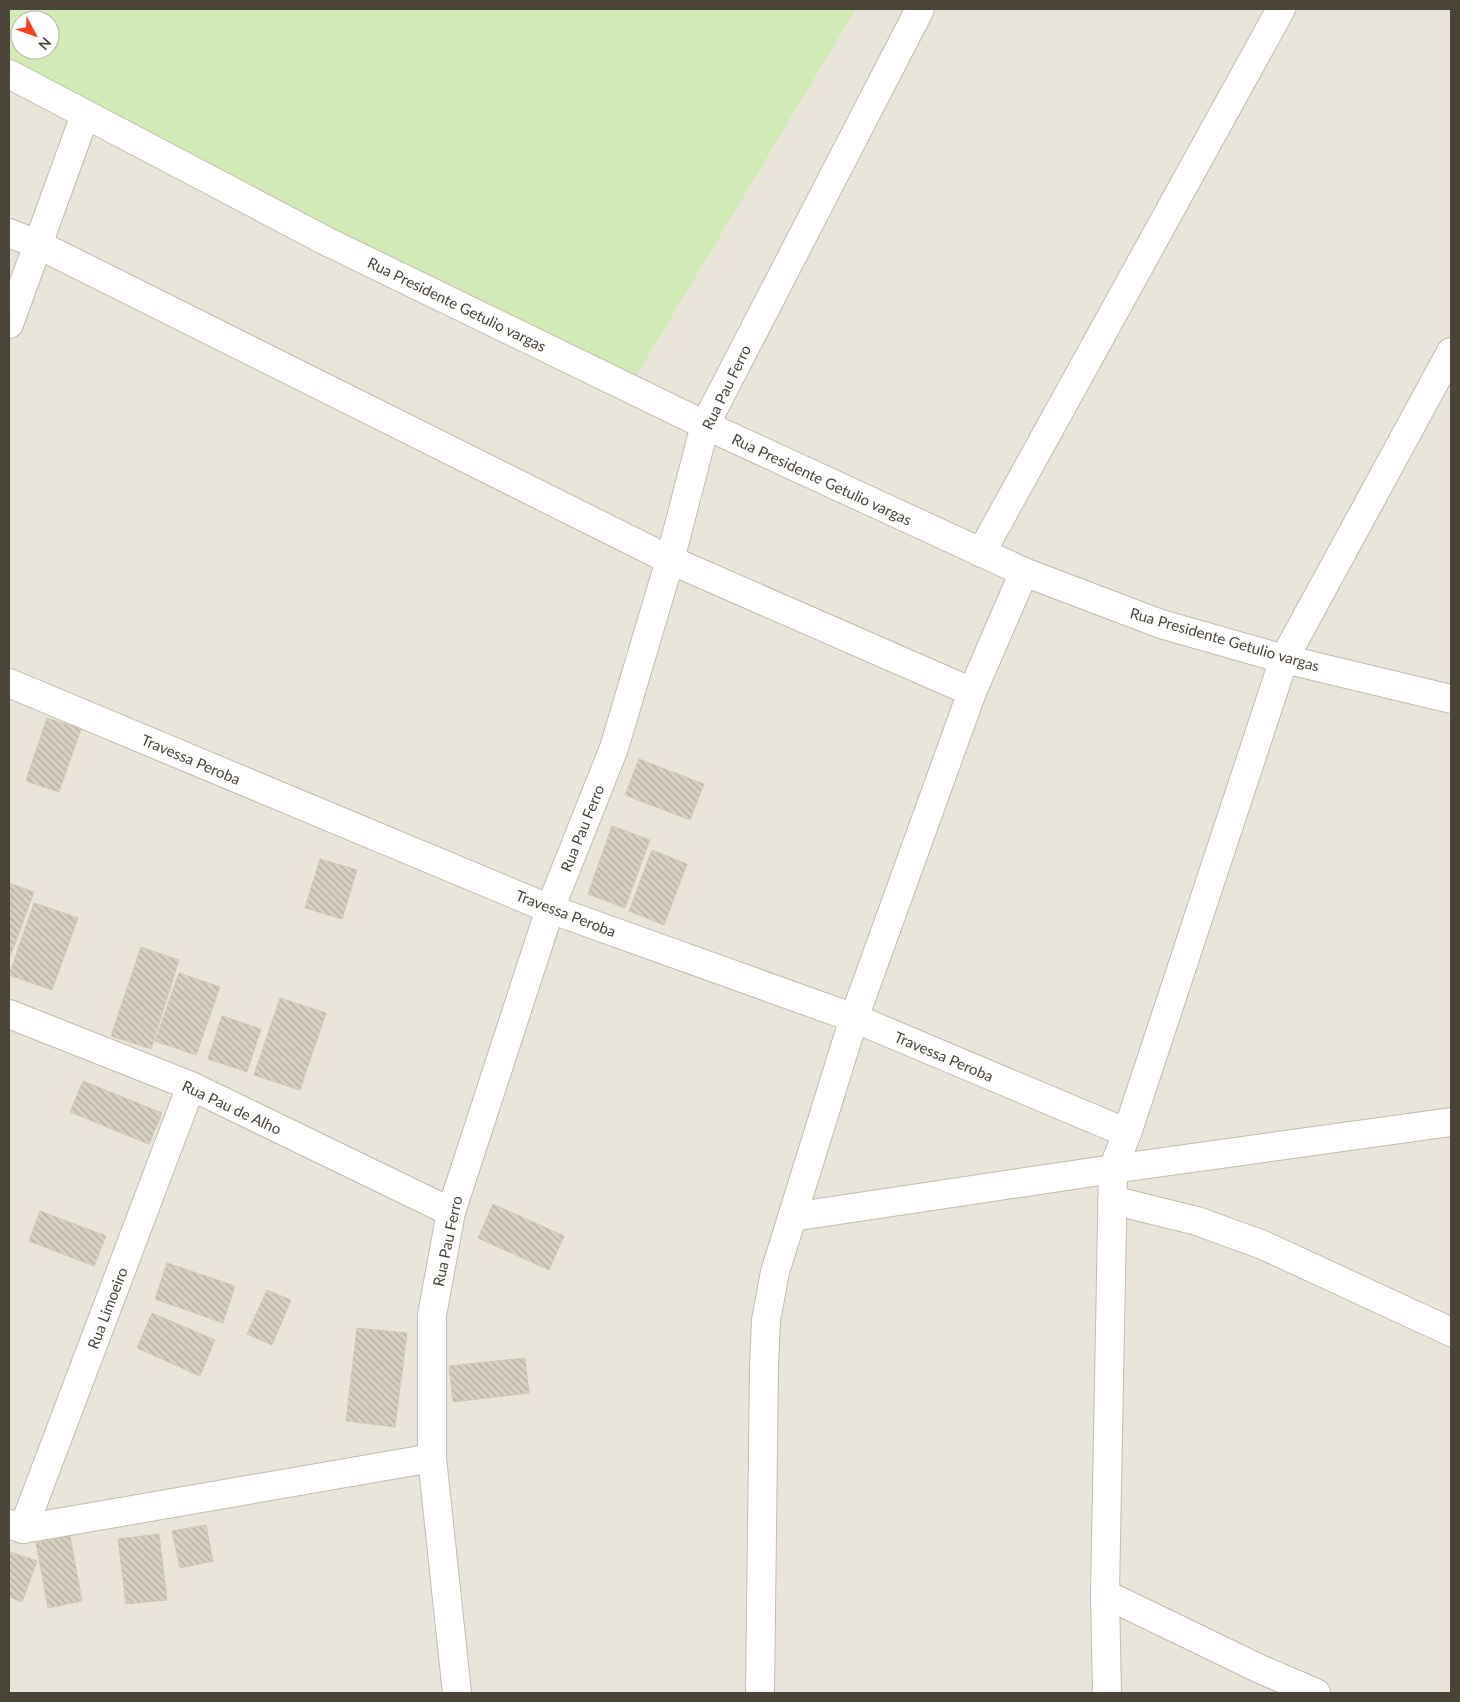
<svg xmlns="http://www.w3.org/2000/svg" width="1460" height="1702" viewBox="0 0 1460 1702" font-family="Lato,sans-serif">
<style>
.residential{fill:#eae5da;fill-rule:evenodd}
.grass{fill:#d2eab5;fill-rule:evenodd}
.building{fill:url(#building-back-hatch);stroke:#d3c7b4}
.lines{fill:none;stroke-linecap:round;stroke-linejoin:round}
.minor-casing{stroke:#c2bbae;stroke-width:30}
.minor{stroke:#fff;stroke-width:28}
.labels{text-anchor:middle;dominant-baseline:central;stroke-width:5;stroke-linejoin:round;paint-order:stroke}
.street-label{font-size:15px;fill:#4b4439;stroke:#fff}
</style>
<defs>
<pattern id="building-back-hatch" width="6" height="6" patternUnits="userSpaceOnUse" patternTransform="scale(1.25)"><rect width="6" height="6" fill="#d8cfc1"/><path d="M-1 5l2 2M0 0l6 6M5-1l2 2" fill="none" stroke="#b1aa9e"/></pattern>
</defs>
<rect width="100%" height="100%" fill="#f6f3ec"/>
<path class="residential" d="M9,9H1451V1693H9ZM20,20H50V50H20Z"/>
<path class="grass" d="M9,9H856L621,401L9,80ZM20,20H50V50H20Z"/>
<g class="building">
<path d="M47,718L81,729L59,792L26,781Z"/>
<path d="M639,759L704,784L690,820L625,795Z"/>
<path d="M612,826L650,840L625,908L588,894Z"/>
<path d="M652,850L687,864L664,925L629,911Z"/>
<path d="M320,859L357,870L342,919L305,908Z"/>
<path d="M9,883L34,892L9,960Z"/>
<path d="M34,903L78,918L52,990L9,975Z"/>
<path d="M141,947L179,960L151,1049L111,1036Z"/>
<path d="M179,973L220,987L196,1055L155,1041Z"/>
<path d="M280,998L326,1013L300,1090L254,1075Z"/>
<path d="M222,1016L261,1029L247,1072L208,1059Z"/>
<path d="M83,1081L162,1113L149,1144L70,1112Z"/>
<path d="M493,1204L564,1236L549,1270L478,1238Z"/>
<path d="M40,1211L106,1236L94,1266L29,1241Z"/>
<path d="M167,1263L235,1286L223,1323L155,1299Z"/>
<path d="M267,1290L291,1300L272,1345L247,1334Z"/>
<path d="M152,1313L215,1340L200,1376L137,1348Z"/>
<path d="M357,1328L407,1333L395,1427L346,1421Z"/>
<path d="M525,1358L529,1393L453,1402L449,1366Z"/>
<path d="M206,1525L213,1561L180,1568L172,1531Z"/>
<path d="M159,1534L167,1600L126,1604L118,1539Z"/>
<path d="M70,1536L82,1601L48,1608L36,1543Z"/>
<path d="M11,1552L37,1561L22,1602L9,1597V1557Z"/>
</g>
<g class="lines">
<defs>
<g id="minor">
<path d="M9,74L326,241L705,425L1024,572L1161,624L1284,659L1451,699"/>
<path d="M9,233L37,244L670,560L972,692"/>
<path d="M9,324L85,115"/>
<path d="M981,553L1281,9"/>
<path d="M9,683L550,909L854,1018L1127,1133"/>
<path d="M9,1014L191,1086L451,1212"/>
<path d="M1112,1200L1197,1221L1263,1245L1451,1332"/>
<path d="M792,1217L1113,1169L1451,1122"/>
<path d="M9,1524L23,1529L432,1458"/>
<path d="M23,1529L191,1086"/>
<path d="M1105,1594L1260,1669L1316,1693"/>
<path d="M457,1693L432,1458V1315L451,1212L550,909L614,748L670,560L705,425L920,9"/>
<path d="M760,1693L764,1367L766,1320L775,1272L854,1018L972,692L1024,572"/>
<path d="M1107,1693L1105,1594L1113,1169L1127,1133L1284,659L1451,352"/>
</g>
</defs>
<use href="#minor" class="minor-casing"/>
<use href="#minor" class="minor"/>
</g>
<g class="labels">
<g class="street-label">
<text transform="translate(457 304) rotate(26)">Rua Presidente Getulio vargas</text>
<text transform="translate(726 387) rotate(-64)">Rua Pau Ferro</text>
<text transform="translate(822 479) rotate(25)">Rua Presidente Getulio vargas</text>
<text transform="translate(1225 639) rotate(16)">Rua Presidente Getulio vargas</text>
<text transform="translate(191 759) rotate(23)">Travessa Peroba</text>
<text transform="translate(582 828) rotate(-68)">Rua Pau Ferro</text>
<text transform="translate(566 913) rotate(21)">Travessa Peroba</text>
<text transform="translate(944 1056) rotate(23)">Travessa Peroba</text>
<text transform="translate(232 1107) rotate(25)">Rua Pau de Alho</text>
<text transform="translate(447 1241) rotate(-78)">Rua Pau Ferro</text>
<text transform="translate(107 1308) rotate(-69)">Rua Limoeiro</text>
</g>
</g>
<rect width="1460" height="1702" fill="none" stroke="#4b4439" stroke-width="20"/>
<g transform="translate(35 35) rotate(131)"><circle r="24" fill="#ffffff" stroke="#b7b4b0"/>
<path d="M0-4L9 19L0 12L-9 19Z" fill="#fc3f1d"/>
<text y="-8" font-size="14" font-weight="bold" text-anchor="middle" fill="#4b4439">N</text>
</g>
</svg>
